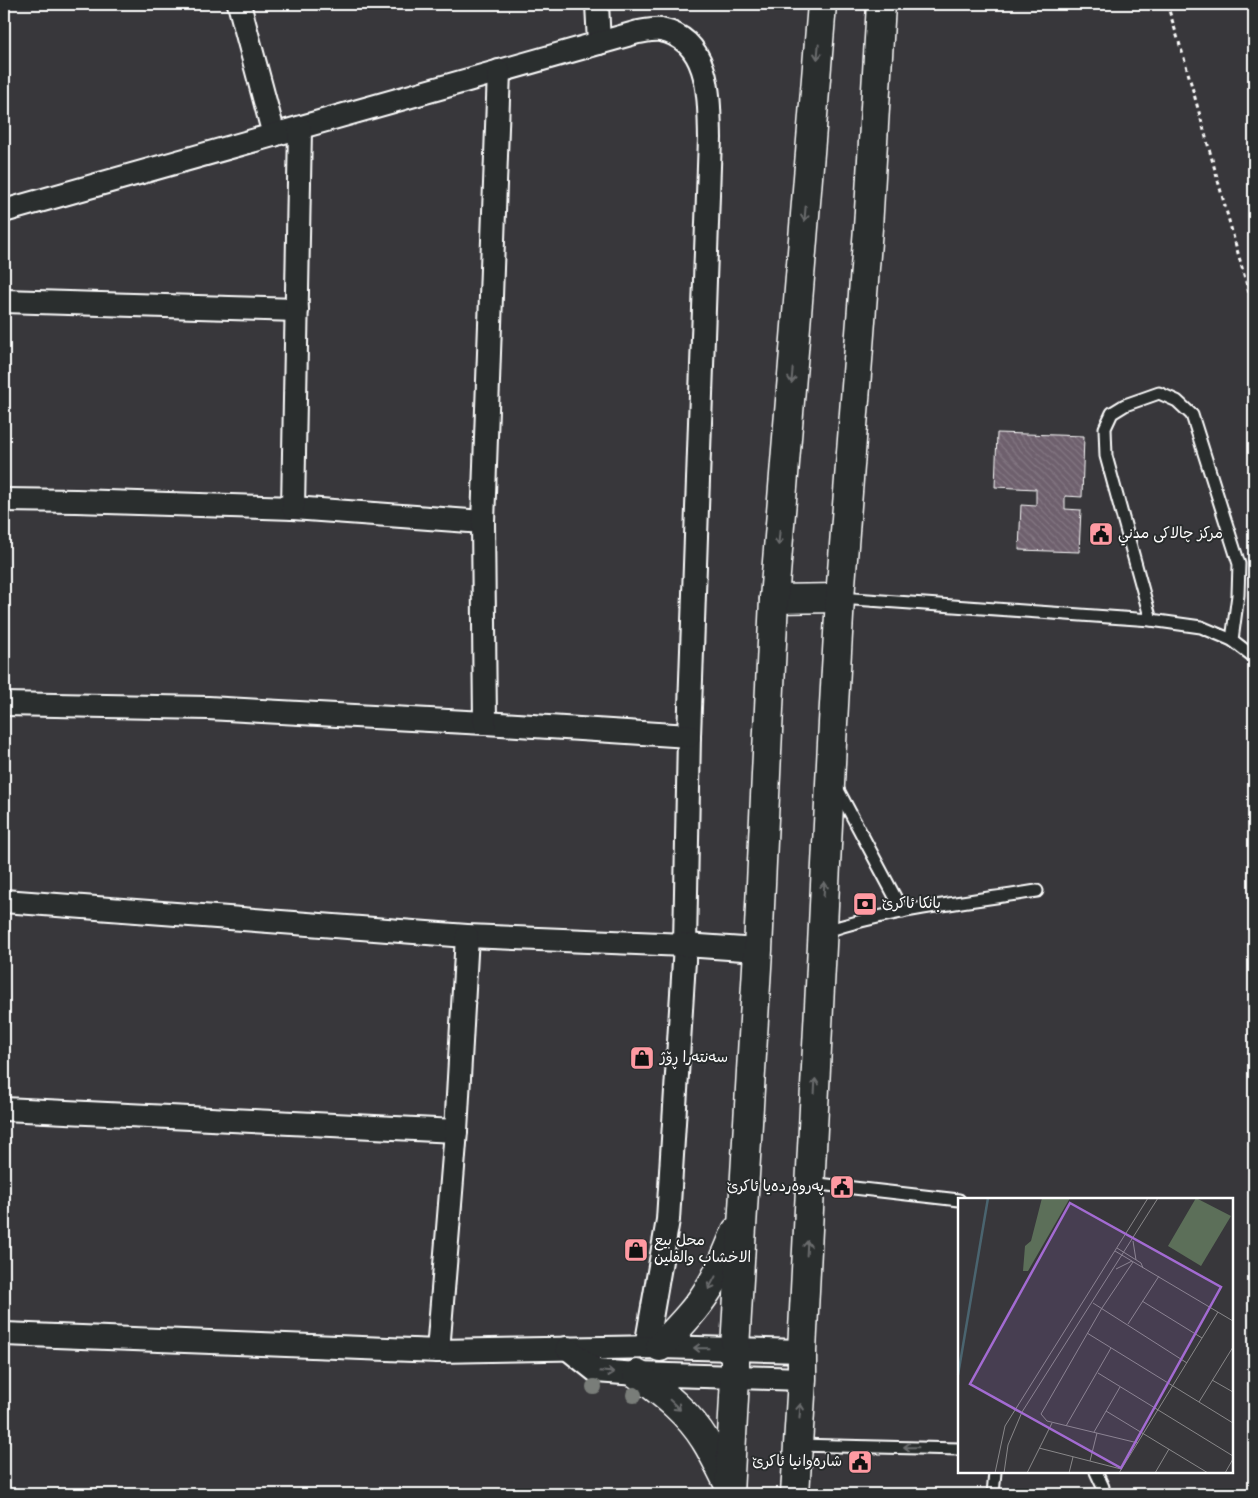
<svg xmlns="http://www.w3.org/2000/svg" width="1258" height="1498" viewBox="0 0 1258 1498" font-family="Mynerve,'Playpen Sans Arabic',sans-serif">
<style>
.building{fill:url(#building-back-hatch);stroke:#fff}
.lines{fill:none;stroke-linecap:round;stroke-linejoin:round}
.service-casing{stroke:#fff;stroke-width:15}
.minor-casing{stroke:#fff;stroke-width:26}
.secondary-casing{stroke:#fff;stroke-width:31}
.path{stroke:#fff;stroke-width:3;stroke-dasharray:4 4;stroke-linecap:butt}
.service{stroke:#2a2d2e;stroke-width:11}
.minor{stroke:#2a2d2e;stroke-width:22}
.secondary{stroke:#2a2d2e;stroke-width:28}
.tree{fill:#797d79}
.oneway{stroke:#6a6c6d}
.labels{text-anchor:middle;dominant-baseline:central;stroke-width:4;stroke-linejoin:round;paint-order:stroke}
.poi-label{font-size:15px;fill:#fff;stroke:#2a2d2e;text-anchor:start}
.inset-river{fill:none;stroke:#4a646f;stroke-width:2.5}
.inset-road{fill:none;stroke:#888789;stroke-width:1}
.view{fill:#a36bd2;fill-opacity:0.15;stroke:#a36bd2;stroke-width:2.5}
.inset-edge{fill:none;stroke:#fff;stroke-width:2.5}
</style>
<defs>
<pattern id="building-back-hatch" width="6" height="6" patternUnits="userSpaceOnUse" patternTransform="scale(1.25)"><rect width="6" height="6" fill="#6e606d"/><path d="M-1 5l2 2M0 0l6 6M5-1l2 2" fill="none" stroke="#847883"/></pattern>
</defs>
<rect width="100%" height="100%" fill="#38373b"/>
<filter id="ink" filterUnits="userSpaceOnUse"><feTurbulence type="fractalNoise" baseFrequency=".02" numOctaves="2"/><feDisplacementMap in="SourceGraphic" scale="10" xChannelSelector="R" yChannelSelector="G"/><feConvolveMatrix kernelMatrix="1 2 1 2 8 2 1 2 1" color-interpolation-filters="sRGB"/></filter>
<g filter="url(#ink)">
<path class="building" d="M997,433L1084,436L1082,497L1065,496V509L1081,510L1079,552L1019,550L1021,505L1036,506V489L995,487Z"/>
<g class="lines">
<defs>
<g id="service">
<path d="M840,598L1151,620L1201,627L1232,640L1254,657"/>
<path d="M1151,620L1106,456L1105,428L1112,413L1125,405L1159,393L1177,401L1192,415L1239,564L1238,595L1232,640"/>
<path d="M836,786L903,912"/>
<path d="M824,932C892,909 966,902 1037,891"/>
<path d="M810,1183L959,1200"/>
<path d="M797,1445L959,1449"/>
<path d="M1096,1472L1103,1487L1102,1494"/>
<path d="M993,1494L995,1472"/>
</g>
<g id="minor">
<path d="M239,4L274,135"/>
<path d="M597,4L599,43"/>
<path d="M4,211L638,32C645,31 654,29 661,30C711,40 709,99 710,138L689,736L685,945L668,1220L646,1347"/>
<path d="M4,301L297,310"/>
<path d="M4,500L76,501L293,508L483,522"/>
<path d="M293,508L300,128"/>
<path d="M4,704L208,708L485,723L689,736"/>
<path d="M485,723L483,522L499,71"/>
<path d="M4,901L467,936L685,945L758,950"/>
<path d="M4,1109L456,1131"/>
<path d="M4,1334L438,1351L660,1347L802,1351"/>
<path d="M567,1348L596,1371L637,1374L802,1379"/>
<path d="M438,1351L456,1131L467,936"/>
</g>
<g id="secondary">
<path d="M774,599L840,598"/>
<path d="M660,1347C677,1329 695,1311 708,1290C720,1272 728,1251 736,1231"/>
<path d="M637,1374C662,1393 688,1412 705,1440C714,1454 721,1470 729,1485"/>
<path d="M729,1494L735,1378V1348L758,950L774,599L822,4"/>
<path d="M795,1494L802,1379V1351L833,723L840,598L868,228L881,4"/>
</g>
</defs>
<use href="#service" class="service-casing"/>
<use href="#minor" class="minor-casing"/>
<use href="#secondary" class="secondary-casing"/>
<path class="path" d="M1167,4L1184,58L1254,311"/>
<use href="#service" class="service"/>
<use href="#minor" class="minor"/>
<use href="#secondary" class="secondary"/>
</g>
<g class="tree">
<circle cx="594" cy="1387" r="8"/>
<circle cx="634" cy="1395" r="8"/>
</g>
<defs><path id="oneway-shaft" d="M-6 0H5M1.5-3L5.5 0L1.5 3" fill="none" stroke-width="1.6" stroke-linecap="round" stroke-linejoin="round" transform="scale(1.25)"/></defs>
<g class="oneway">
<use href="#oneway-shaft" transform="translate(818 52) rotate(95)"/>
<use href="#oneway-shaft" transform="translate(805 214) rotate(95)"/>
<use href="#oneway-shaft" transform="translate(792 376) rotate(95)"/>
<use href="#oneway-shaft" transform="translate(779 538) rotate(95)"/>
<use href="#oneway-shaft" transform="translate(824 889) rotate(-87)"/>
<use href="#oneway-shaft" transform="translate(815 1086) rotate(-87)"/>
<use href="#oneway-shaft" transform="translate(807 1248) rotate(-87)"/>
<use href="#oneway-shaft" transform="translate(712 1283) rotate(118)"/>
<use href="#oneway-shaft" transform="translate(701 1348) rotate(-179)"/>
<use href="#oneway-shaft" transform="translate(607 1372) rotate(5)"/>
<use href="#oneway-shaft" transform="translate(675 1405) rotate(44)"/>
<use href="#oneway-shaft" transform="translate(800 1411) rotate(-86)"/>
<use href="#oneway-shaft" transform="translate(911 1447) rotate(-179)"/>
</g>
</g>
<defs>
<symbol id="civic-square" viewBox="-11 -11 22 22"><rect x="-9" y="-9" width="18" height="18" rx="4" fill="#ff9aa2" stroke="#2a2d2e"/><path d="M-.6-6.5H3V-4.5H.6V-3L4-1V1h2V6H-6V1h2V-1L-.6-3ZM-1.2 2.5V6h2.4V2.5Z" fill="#111"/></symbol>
<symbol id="bank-square" viewBox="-11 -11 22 22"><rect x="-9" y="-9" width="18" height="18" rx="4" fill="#ff9aa2" stroke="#2a2d2e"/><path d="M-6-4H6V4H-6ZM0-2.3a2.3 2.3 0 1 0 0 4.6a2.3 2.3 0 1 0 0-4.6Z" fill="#111"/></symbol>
<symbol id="shop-square" viewBox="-11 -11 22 22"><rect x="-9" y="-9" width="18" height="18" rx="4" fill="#ff9aa2" stroke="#2a2d2e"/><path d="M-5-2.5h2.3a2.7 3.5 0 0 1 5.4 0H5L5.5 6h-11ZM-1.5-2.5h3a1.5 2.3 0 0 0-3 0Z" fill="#111"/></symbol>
</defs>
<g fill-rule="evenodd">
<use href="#civic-square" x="1087" y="520" width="28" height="28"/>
<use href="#bank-square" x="851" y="890" width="28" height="28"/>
<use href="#shop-square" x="628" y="1044" width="28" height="28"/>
<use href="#civic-square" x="828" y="1173" width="28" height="28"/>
<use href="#shop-square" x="622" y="1236" width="28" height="28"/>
<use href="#civic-square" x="846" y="1448" width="28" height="28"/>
</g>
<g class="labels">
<g class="poi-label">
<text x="1118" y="534">مركز چالاکى مدني</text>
<text x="882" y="904">بانکا ئاکرێ</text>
<text x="660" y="1058">سەنتەرا ڕۆژ</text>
<text x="824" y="1187" text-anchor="end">پەروەردەیا ئاكرێ</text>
<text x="654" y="1241">محل بيع<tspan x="654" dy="17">الاخشاب والفلين</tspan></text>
<text x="842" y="1462" text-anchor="end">شارەوانیا ئاکرێ</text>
</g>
</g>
<g transform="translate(958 1198)">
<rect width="275" height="275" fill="#38373b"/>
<path d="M84,0H112L70,73H65L67,48L73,43Z" fill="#5c6f59"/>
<path d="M238,0L273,18L243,68L210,48Z" fill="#5c6f59"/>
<path class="inset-river" d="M0,177L30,0"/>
<path class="inset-road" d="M175,43L178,62M159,50L183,65L185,70M157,53L275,123M175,64L144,110L83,216L89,223L180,245M158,71L174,63M184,103L244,140M135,105L229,165M170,126L201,78M129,135L275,225M140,175L275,258M254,182L275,194M241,204L275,149M148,213L250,275M108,228L153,150M136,234L162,189M81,250L163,271M132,263L139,235M37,275L47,228L190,0M46,275L50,247L64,214L200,0M69,275L94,225M111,275L115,259M161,275L260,114M197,275L211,251M267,275L275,261"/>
<path class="view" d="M112,5L263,89L163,270L12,186Z"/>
<rect width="275" height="275" class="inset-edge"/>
</g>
<rect width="1258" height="1498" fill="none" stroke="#2a2d2e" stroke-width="20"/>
<rect x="10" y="10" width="1238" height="1478" fill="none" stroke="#fff" stroke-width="2" filter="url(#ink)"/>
</svg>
